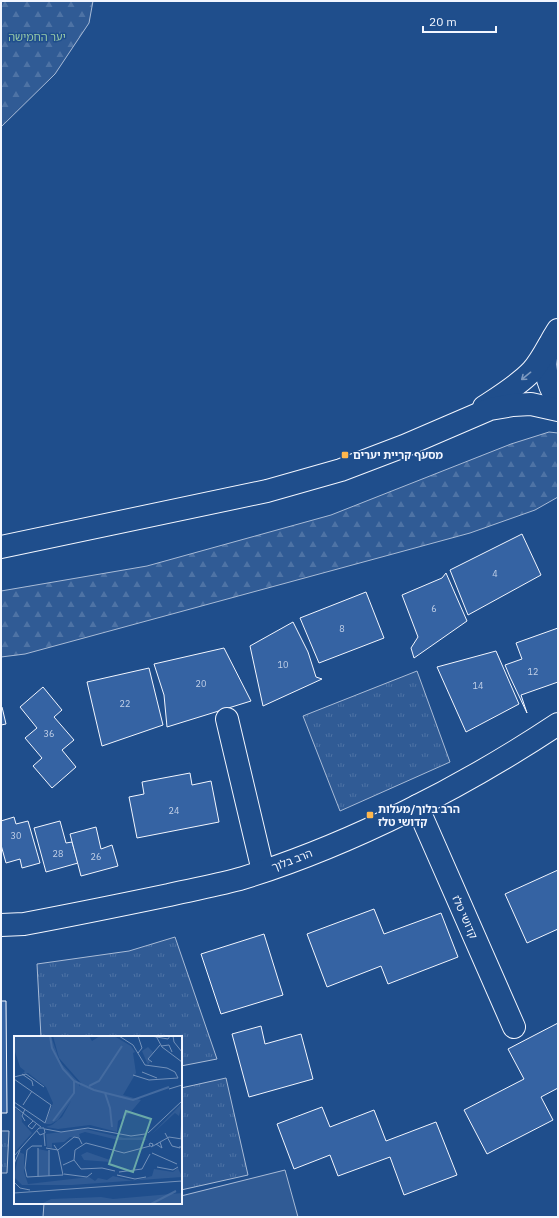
<svg xmlns="http://www.w3.org/2000/svg" width="559" height="1218" viewBox="0 0 559 1218" font-family="'IBM Plex Sans','Noto Sans Hebrew',sans-serif">
<style>
.built{fill:#305b95;stroke:#a8bbd7}
.forest{fill:url(#forest-firs);stroke:#a8bbd7}
.park{fill:url(#park-tufts);stroke:#a8bbd7}
.building{fill:#3563a3;stroke:#f2f6ff}
.lines{fill:none;stroke-linecap:round;stroke-linejoin:round}
.street-casing{stroke:#f2f6ff;stroke-width:24}
.primary-casing{stroke:#f2f6ff;stroke-width:24}
.street{stroke:#1f4e8c;stroke-width:22}
.primary{stroke:#1f4e8c;stroke-width:22}
.oneway{stroke:#7e9ac0}
.poi-dot{fill:#ffb74d;stroke:#1f4e8c;stroke-width:1.5}
.labels{text-anchor:middle;dominant-baseline:central;stroke-width:3;stroke-linejoin:round;paint-order:stroke}
.number-label{font-size:9px;fill:#c3d1e8}
.park-label{font-size:11px;fill:#97c8a6;stroke:#1f4e8c}
.poi-label{font-size:11px;font-weight:bold;fill:#f2f6ff;stroke:#1f4e8c;text-anchor:start}
.street-label{font-size:11px;fill:#f2f6ff;stroke:#1f4e8c}
.inset-river{fill:none;stroke:#446ba0;stroke-width:2}
.inset-road{fill:none;stroke:#7391ba;stroke-width:1}
.view{fill:#6aa9a8;fill-opacity:0.15;stroke:#6aa9a8;stroke-width:2}
.inset-edge{fill:none;stroke:#f2f6ff;stroke-width:2}
</style>
<defs>
<pattern id="forest-firs" width="22" height="20" patternUnits="userSpaceOnUse"><rect width="22" height="20" fill="#305b95"/><path d="M5 1l3.5 6h-7zM16 11l3.5 6h-7z" fill="#4e73a5"/></pattern>
<pattern id="park-tufts" width="24" height="20" patternUnits="userSpaceOnUse"><rect width="24" height="20" fill="#305b95"/><path d="M3 7l-1-3M5 7V3M7 7l1-3M15 17l-1-3M17 17v-4M19 17l1-3" fill="none" stroke="#4e73a5"/></pattern>
</defs>
<rect width="100%" height="100%" fill="#1f4e8c"/>
<path class="built" d="M285,1170L298,1217H43L44,1203H181V1196Z"/>
<g class="forest">
<path d="M1,1H93L89,23L55,74L1,127Z"/>
<path d="M549,432L558,433V497L535,510L470,533L25,654L1,657V591L147,566L331,515L511,444Z"/>
</g>
<g class="park">
<path d="M417,671L450,762L340,811L303,716Z"/>
<path d="M175,937L217,1059L181,1066V1037H41L37,964L129,951Z"/>
<path d="M226,1078L248,1175L181,1190V1088Z"/>
<path d="M1,1131H9L7,1173H1Z"/>
</g>
<g class="building">
<path d="M522,534L541,575L468,615L450,570Z"/>
<path d="M446,573L467,621L414,658L411,648L418,637L402,595L442,578Z"/>
<path d="M366,592L384,638L319,663L300,618Z"/>
<path d="M293,622L308,652L316,677L322,679L263,706L250,646Z"/>
<path d="M558,628V682L521,695L527,713L510,677L505,665L522,659L516,643Z"/>
<path d="M224,648L251,701L167,727L164,695L154,664Z"/>
<path d="M496,651L519,704L466,732L437,667Z"/>
<path d="M149,668L163,725L102,746L87,682Z"/>
<path d="M43,687L62,710L54,717L74,740L62,750L76,767L52,788L33,766L42,758L25,738L37,728L20,707Z"/>
<path d="M2,707L6,724L1,725V708Z"/>
<path d="M190,773L192,785L211,781L219,822L137,838L129,797L144,794L142,782Z"/>
<path d="M14,817L16,824L28,821L40,863L22,868L20,859L6,863L1,845V821Z"/>
<path d="M60,821L66,843L72,842L78,863L46,872L34,828Z"/>
<path d="M96,827L101,849L112,845L118,866L81,876L70,834Z"/>
<path d="M558,870V929L527,943L505,894Z"/>
<path d="M374,909L384,934L441,913L458,957L388,984L381,966L327,987L307,934Z"/>
<path d="M264,934L283,995L221,1014L201,954Z"/>
<path d="M1,1001H6L7,1113H1Z"/>
<path d="M558,1023V1088L541,1097L553,1120L487,1154L464,1110L524,1079L508,1049Z"/>
<path d="M261,1026L265,1044L301,1034L313,1079L249,1097L232,1034Z"/>
<path d="M322,1107L330,1127L374,1110L386,1141L436,1122L457,1175L404,1195L390,1157L338,1176L330,1155L294,1169L277,1124Z"/>
</g>
<g class="lines">
<defs>
<g id="street">
<path d="M227,719L263,871"/>
<path d="M417,806L514,1027"/>
<path d="M1,925L24,924C72,915 121,905 169,895C194,889 219,885 243,878C352,844 463,787 558,724"/>
</g>
<g id="primary">
<path d="M558,330C555,335 552,339 550,344C541,363 547,384 558,401"/>
<path d="M484,407C499,397 520,384 532,371C539,363 544,354 549,345"/>
<path d="M1,547L267,491L341,470L404,446L490,409L513,405L531,404L558,410"/>
</g>
</defs>
<use href="#street" class="street-casing"/>
<use href="#primary" class="primary-casing"/>
<use href="#street" class="street"/>
<use href="#primary" class="primary"/>
</g>
<defs><path id="oneway-shaft" d="M-6 0H5M1.5-3L5.5 0L1.5 3" fill="none" stroke-width="1.6" stroke-linecap="round" stroke-linejoin="round"/></defs>
<use class="oneway" href="#oneway-shaft" transform="translate(526 376) rotate(141)"/>
<g class="poi-dot">
<rect x="341" y="451" width="8" height="8" rx="2"/>
<rect x="366" y="811" width="8" height="8" rx="2"/>
</g>
<g class="labels">
<g class="number-label">
<text x="495" y="573">4</text>
<text x="434" y="608">6</text>
<text x="342" y="628">8</text>
<text x="283" y="664">10</text>
<text x="533" y="671">12</text>
<text x="201" y="683">20</text>
<text x="478" y="685">14</text>
<text x="125" y="703">22</text>
<text x="49" y="733">36</text>
<text x="174" y="810">24</text>
<text x="16" y="835">30</text>
<text x="58" y="853">28</text>
<text x="96" y="856">26</text>
</g>
<g class="park-label">
<text x="37" y="37">יער החמישה</text>
</g>
<g class="poi-label">
<text x="353" y="455">מסעף קריית יערים</text>
<text x="378" y="809">הרב בלוך/מעלות<tspan x="378" dy="13">קדושי טלז</tspan></text>
</g>
<g class="street-label">
<text transform="translate(292 860) rotate(-21)">הרב בלוך</text>
<text transform="translate(465 917) rotate(66)">קדושי טלז</text>
</g>
</g>
<g transform="translate(14 1036)">
<rect width="168" height="168" fill="#1f4e8c"/>
<path d="M134,11L139,16L134,23L136,26L134,29L128,15ZM0,71L7,77L8,86L18,97L0,117ZM24,113L34,115L35,140L24,141Z" fill="#305b95"/>
<path d="M0,0H37L46,26L65,47V53L44,84L37,88H31L39,67L32,51L14,37H9L11,35L6,31L1,16ZM39,0H75L78,5L86,0H100L117,10L121,16L119,17L122,37L109,59L127,64L116,77L104,85L103,96L76,89L44,93L32,91L38,89L48,81L67,47L45,22ZM168,67L165,80L161,77L137,99ZM71,93L110,102L130,101L133,104H104L71,96L65,98L66,101H56L50,106L38,107V112L33,111L32,98ZM5,116L10,118V136L14,148L75,141L81,145L84,142L93,144L99,140L120,145L138,140L140,133L159,136L164,132L168,141L58,149H8L0,141ZM168,157V168H27L37,163L87,161L99,163Z" fill="#305b95"/>
<path d="M73,116L96,124V126L70,124L67,119Z" fill="#305b95"/>
<path class="inset-river" d="M36,0L38,12L49,33L60,45L80,54L119,64L155,51M75,50L85,45L108,10M91,57L96,72L98,91M39,85L60,57V45M137,168L162,155"/>
<path class="inset-road" d="M105,0L119,9L131,29L153,32L161,36L164,42L135,44L119,39M124,0L128,12L124,17M137,0L154,3L156,0M142,0L148,11L168,26M159,0L160,6L168,16M147,10L155,9L158,16M138,26L134,23L146,9M128,36L143,42M8,38L18,45L19,50M0,41L12,38L30,51M0,43L37,69L31,87L0,66M155,53L168,49M9,69L18,55M0,70L27,91M11,73L8,80L11,85M19,85L14,90L18,93L22,88M31,93L47,96L74,92L117,100L131,98M134,97L168,65M151,97L158,110L166,112V110M30,98L31,110M167,102L168,76M136,107L139,108L138,111L135,109ZM142,108L148,112L146,106M28,110H18L13,114L11,132L13,141L49,139L44,115L40,109M139,110L155,101L168,103M32,112L44,114L60,101L65,102L68,108M35,114V140M138,117L163,128M0,120L25,92H30L31,97L26,99L23,95M0,128L6,114M49,129L60,124M143,131L159,134L164,131M101,135L88,132L67,133L60,124L61,114L72,107L110,117L136,110M105,136L128,133L136,118M50,138L73,141L78,137M103,139L121,143L132,141M24,141V112M0,146L6,152L16,154M0,157L168,145"/>
<path class="view" d="M112,75L137,83L119,136L95,128Z"/>
<rect width="168" height="168" class="inset-edge"/>
</g>
<rect width="559" height="1218" fill="none" stroke="#f2f6ff" stroke-width="4"/>
<path d="M423 26v6h73v-6" fill="none" stroke="#f2f6ff" stroke-width="2"/>
<text x="429" y="26" font-size="12" fill="#f2f6ff" stroke="#1f4e8c" stroke-width="3" paint-order="stroke">20 m</text>
</svg>
